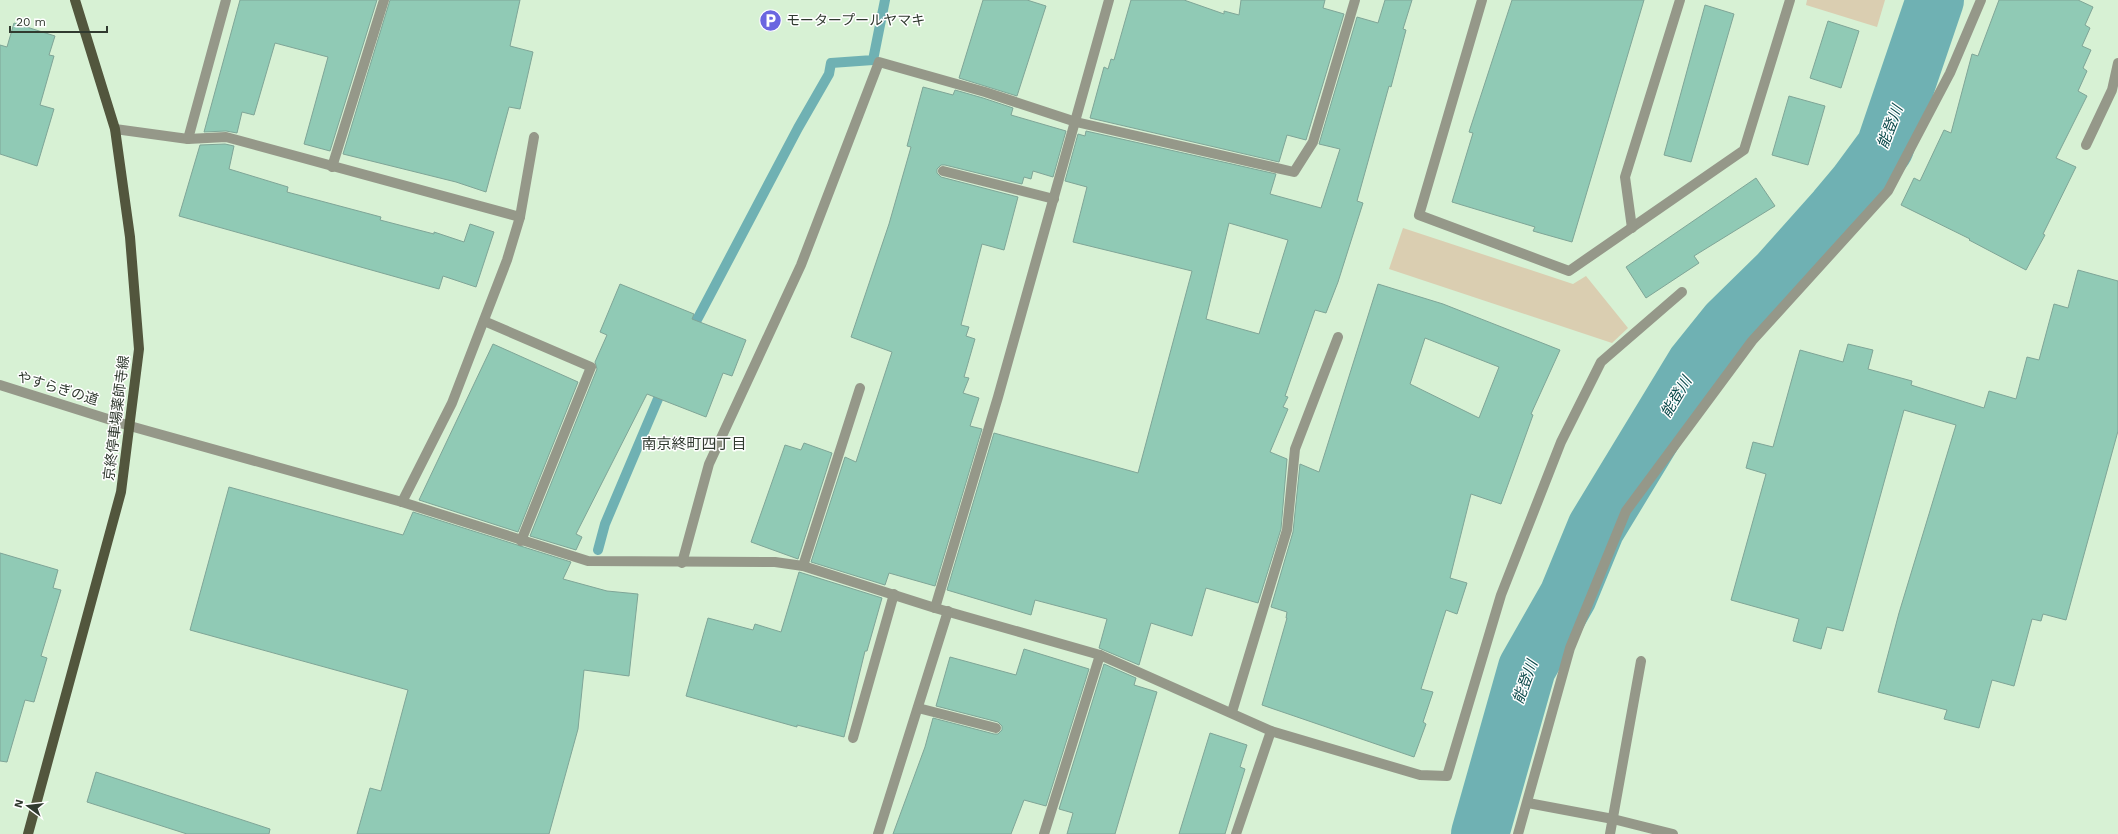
<svg xmlns="http://www.w3.org/2000/svg" width="2118" height="834" viewBox="0 0 2118 834" font-family="'Work Sans','Noto Sans JP',sans-serif">
<style>
.green{fill:#daceb1}
.lines{fill:none;stroke-linecap:round;stroke-linejoin:round}
.stream{stroke:#6fb1b3;stroke-width:10}
.river{stroke:#6fb1b3;stroke-width:58}
.building{fill:#90cab5;stroke:#7fa597;fill-rule:evenodd}
.minor{stroke:#959889;stroke-width:10}
.major{stroke:#52563d;stroke-width:10}
.labels{text-anchor:middle;dominant-baseline:central;stroke-width:3;stroke-linejoin:round;paint-order:stroke}
.poi-label{font-size:14px;fill:#303a2f;stroke:#fff;text-anchor:start}
.street-label{font-size:14px;fill:#303a2f;stroke:#fff}
.water-label{font-size:15px;font-style:italic;fill:#084748;stroke:#fff}
.neighbourhood-label{font-size:15px;fill:#303a2f;stroke:#fff}
</style>
<rect width="100%" height="100%" fill="#d7f1d4"/>
<g class="green">
<path d="M1807,0H1885L1877,27L1806,5Z"/>
<path d="M1403,228L1573,284L1586,276L1628,328L1612,343L1389,269Z"/>
</g>
<g class="lines">
<g class="stream">
<path d="M690,333L798,128L829,74L831,63L873,60L885,0"/>
<path d="M598,550L605,524L663,387"/>
</g>
<path class="river" d="M1480,834L1527,668L1568,596L1596,528L1695,365L1728,324L1778,275L1836,210L1857,185L1885,147L1935,0"/>
</g>
<g class="building">
<path d="M240,0H377L330,151L304,144L328,57L275,43L254,115L242,112L237,133L226,131L204,132Z"/>
<path d="M390,0H520L510,46L533,52L520,109L509,107L486,192L456,182L343,154Z"/>
<path d="M983,0H1027L1046,6L1017,96L959,78Z"/>
<path d="M1131,0H1184L1224,14V11L1239,15L1241,0H1325L1323,8L1344,14L1306,140L1287,135L1279,162L1090,118L1104,67L1108,69L1111,59L1114,60Z"/>
<path d="M1385,0H1412L1403,29L1406,30L1391,87L1389,86L1357,201L1363,203L1338,282L1326,313L1315,310L1285,396L1288,397L1283,407L1288,409L1270,452L1287,459L1281,529L1258,603L1206,588L1192,636L1151,623L1139,665L1099,648L1107,619L1035,600L1031,615L947,590L994,433L1138,473L1192,271L1073,242L1087,187L1065,181L1078,134L1085,136L1086,131L1276,174L1270,194L1321,208L1340,149L1319,144L1357,17L1378,23ZM1229,223L1288,240L1259,334L1206,319Z"/>
<path d="M1512,0H1644L1572,242L1533,231L1535,227L1452,202L1473,133L1469,132Z"/>
<path d="M1999,0H2078L2093,7L2085,25L2090,28L2082,46L2091,50L2083,68L2087,71L2078,91L2087,96L2056,158L2076,167L2043,234L2045,235L2026,270L1969,240L1970,239L1901,205L1914,178L1920,181L1944,130L1951,133L1972,54L1978,56Z"/>
<path d="M1705,5L1734,14L1691,162L1664,155Z"/>
<path d="M1828,21L1859,31L1841,88L1810,78Z"/>
<path d="M14,23L55,36L49,55L54,56L40,105L54,109L37,166L0,154V45L7,47Z"/>
<path d="M923,87L953,95L955,90L983,98L1013,108L1011,115L1066,131L1053,177L1033,171L1031,179L1024,177L1022,184L945,165H941L937,169V173L941,177L1018,197L1004,250L982,244L961,325L969,327L966,336L975,339L964,377L969,378L963,393L979,398L970,426L982,429L935,586L889,573L885,585L811,562L845,457L856,462L892,352L851,337L889,224L911,147L907,146Z"/>
<path d="M1789,96L1825,106L1808,165L1772,155Z"/>
<path d="M225,144L234,146L229,169L288,187L287,192L381,217L380,220L434,234V232L464,242L470,224L494,232L476,287L443,276L439,289L179,216L200,145Z"/>
<path d="M1756,178L1775,206L1694,256L1699,263L1646,298L1626,267Z"/>
<path d="M2078,270L2118,281V431L2066,620L2043,614L2041,621L2032,619L2014,686L1992,680L1979,728L1944,719L1947,710L1878,692L1899,613L1956,425L1904,410L1843,631L1827,627L1821,649L1793,641L1799,619L1731,600L1766,474L1746,468L1753,442L1773,447L1800,350L1843,362L1848,344L1873,350L1868,369L1912,381L1911,385L1984,408L1989,391L2016,399L2027,357L2039,360L2054,304L2068,308Z"/>
<path d="M620,284L694,314L692,319L746,340L732,376L723,373L706,417L647,394L576,534L582,537L576,550L530,536L597,369L595,362L607,335L600,332Z"/>
<path d="M1378,284L1443,304L1560,350L1531,414L1533,415L1501,504L1471,494L1450,578L1467,583L1457,614L1446,610L1421,689L1433,692L1423,722L1426,724L1414,757L1262,705L1287,618H1286L1287,612L1271,607L1293,532L1300,464L1319,472ZM1425,338L1499,367L1479,418L1410,384Z"/>
<path d="M493,344L578,382L518,532L419,500Z"/>
<path d="M804,443L832,453L798,559L751,542L785,445L801,450Z"/>
<path d="M229,487L403,535L413,512L571,562L563,579L607,591L638,594L629,676L584,670L578,729L549,834H357L370,788L381,791L408,690L190,630Z"/>
<path d="M0,553L58,570L53,588L61,590L41,656L47,658L34,702L25,700L7,762L0,761Z"/>
<path d="M799,572L882,598L867,651H865L844,737L797,725V727L686,696L708,618L753,630L755,624L781,632Z"/>
<path d="M1024,649L1089,669L1046,806L1024,800L1011,834H893L925,747L933,718L994,734H998L1002,730V726L998,722L936,706L950,657L1016,675Z"/>
<path d="M1104,664L1136,678L1134,685L1157,692L1115,834H1067L1073,813L1059,809Z"/>
<path d="M1210,733L1247,745L1240,767L1245,769L1225,834H1179Z"/>
<path d="M96,772L270,829L269,834H187L87,802Z"/>
</g>
<g class="lines">
<g class="minor">
<path d="M1482,0L1419,215L1569,271L1744,150L1790,0"/>
<path d="M115,129L188,139L226,137L520,217"/>
<path d="M188,139L226,0"/>
<path d="M2086,145L2112,90L2118,63"/>
<path d="M332,167L384,0"/>
<path d="M943,171L1054,199"/>
<path d="M1632,228L1625,177L1680,0"/>
<path d="M484,321L591,367L521,541"/>
<path d="M0,385L130,426L402,502L588,561L775,562L803,566L935,608L1100,655L1271,731L1420,775L1447,776L1501,595L1561,442L1601,362L1682,292"/>
<path d="M402,502L452,403L507,260L520,217L534,137"/>
<path d="M682,563L709,464L801,265L879,62L985,92L1076,122L1294,172L1313,142L1355,0"/>
<path d="M803,566L860,388"/>
<path d="M935,608L998,397L1109,0"/>
<path d="M918,708L996,728"/>
<path d="M1232,712L1287,530L1295,449L1338,337"/>
<path d="M853,738L894,594"/>
<path d="M1528,803L1613,819L1673,834"/>
<path d="M878,834L948,611"/>
<path d="M1044,834L1100,655"/>
<path d="M1236,834L1271,731"/>
<path d="M1518,834L1570,648L1626,511L1752,341L1888,191L1950,73L1981,0"/>
<path d="M1610,834L1641,661"/>
</g>
<path class="major" d="M28,834L121,492L139,349L130,237L115,129L75,0"/>
</g>
<defs>
<symbol id="parking-disc" viewBox="-11 -11 22 22"><circle r="9.5" fill="#6a66e0" stroke="#fff"/><path d="M-3.5-5.5H1a3.5 3.5 0 0 1 0 7H-1V5.5H-3.5ZM-1-3.4V-.6H.8a1.4 1.4 0 0 0 0-2.8Z" fill="#fff"/></symbol>
</defs>
<g fill-rule="evenodd">
<use href="#parking-disc" x="758" y="8" width="25" height="25"/>
</g>
<g class="labels">
<g class="poi-label">
<text x="786" y="20">モータープールヤマキ</text>
</g>
<g class="street-label">
<text transform="translate(58 388) rotate(17)">やすらぎの道</text>
<text transform="translate(116 418) rotate(-83)">京終停車場薬師寺線</text>
</g>
<g class="water-label">
<text transform="translate(1890 127) rotate(-69)">能登川</text>
<text transform="translate(1676 397) rotate(-59)">能登川</text>
<text transform="translate(1525 682) rotate(-70)">能登川</text>
</g>
<g class="neighbourhood-label">
<text x="694" y="444">南京終町四丁目</text>
</g>
</g>
<g transform="translate(28 806) rotate(285)" stroke="#ffffff" stroke-width="3" paint-order="stroke">
<path d="M0-3L7 15L0 10L-7 15Z" fill="#303a2f"/>
<text y="-6" font-size="11" font-weight="bold" text-anchor="middle" fill="#303a2f">N</text>
</g>
<path d="M10 26v6h97v-6" fill="none" stroke="#303a2f" stroke-width="2"/>
<text x="16" y="26" font-size="12" fill="#303a2f" stroke="#ffffff" stroke-width="3" paint-order="stroke">20 m</text>
</svg>
